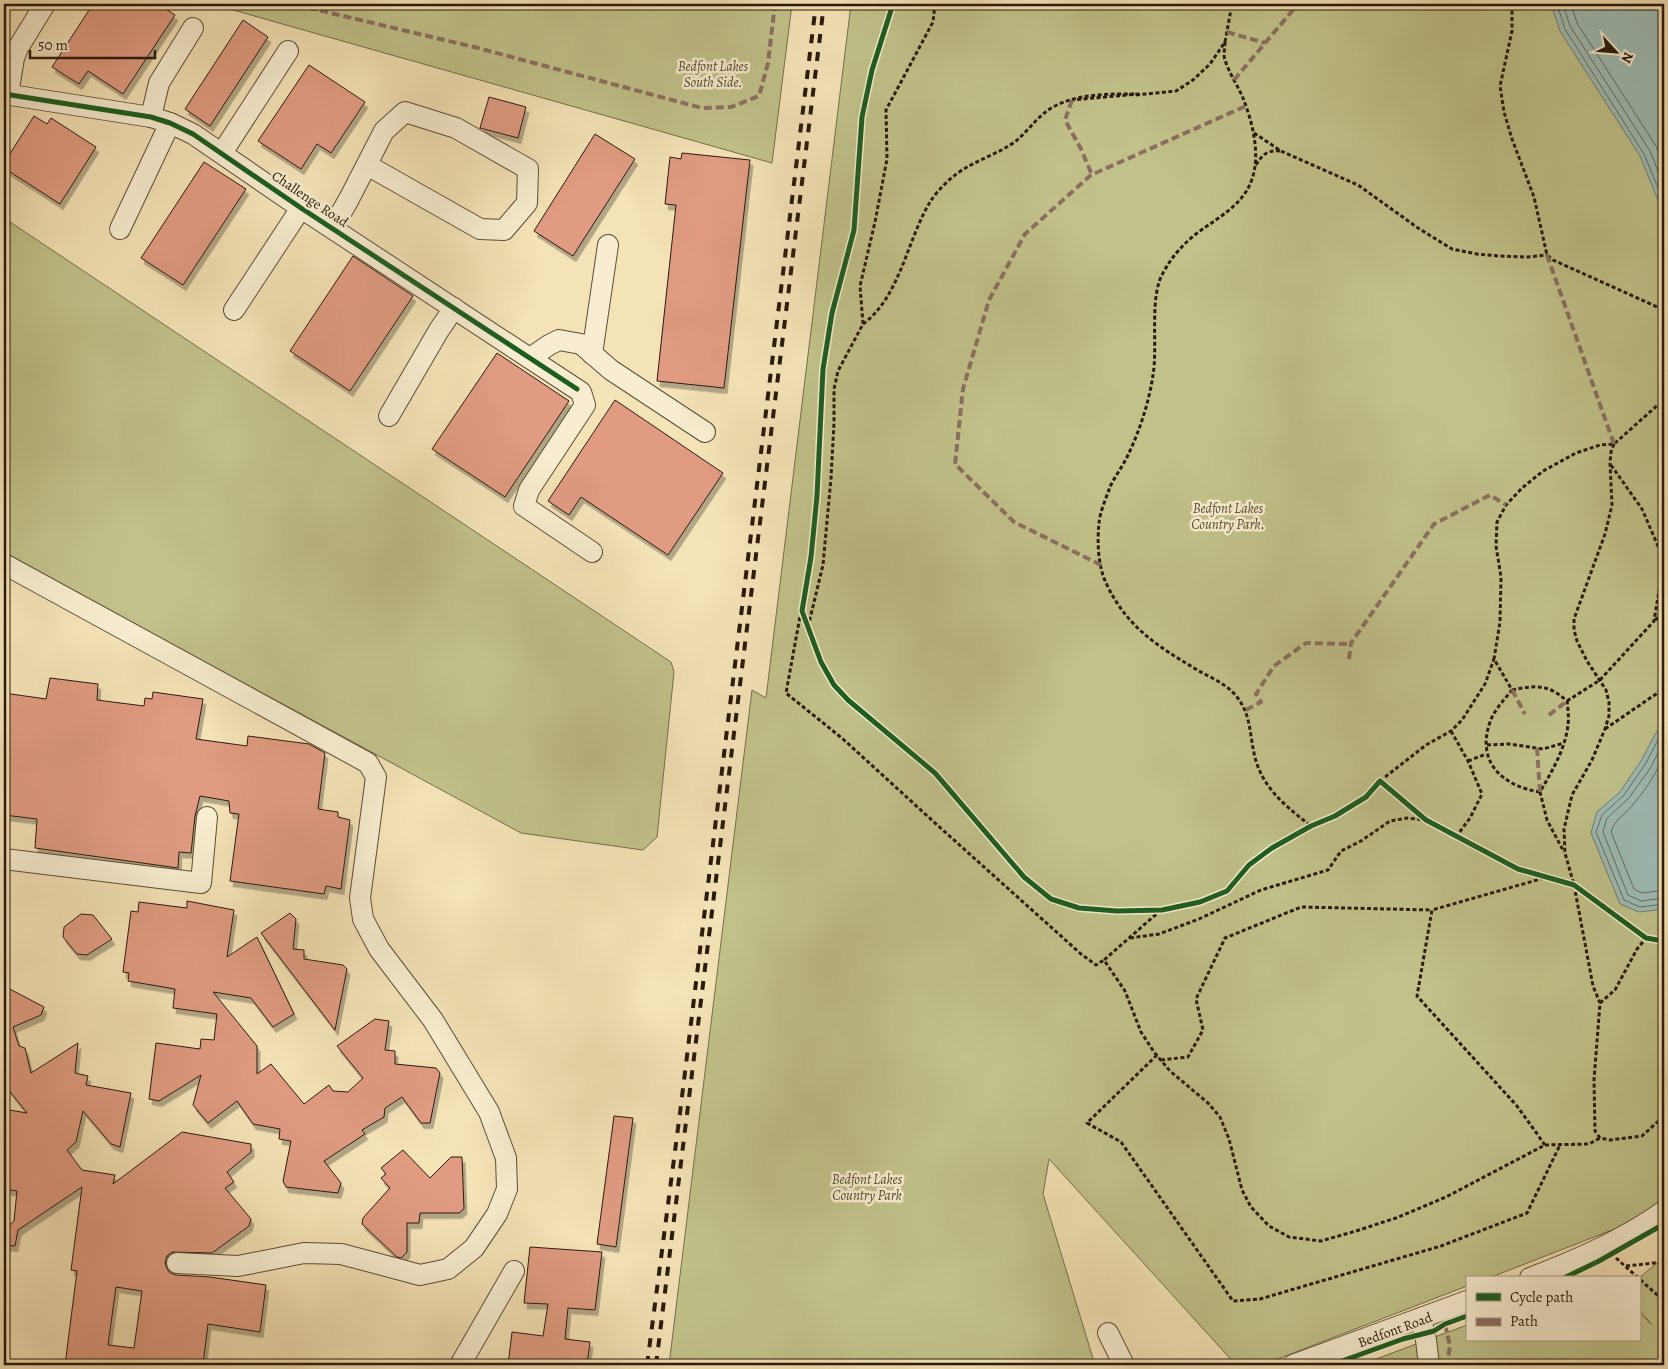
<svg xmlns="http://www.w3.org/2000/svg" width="1668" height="1369" viewBox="0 0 1668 1369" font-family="Alegreya,serif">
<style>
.green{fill:#c1c28a;stroke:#766e4b}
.water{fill:#9ebdb6;stroke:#707c72}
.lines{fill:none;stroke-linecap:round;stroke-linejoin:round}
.shore{stroke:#646c61;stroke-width:1}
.building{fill:#e09b82;stroke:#2a1a0c;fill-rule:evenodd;filter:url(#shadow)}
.minor-casing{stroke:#5c4c37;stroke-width:22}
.path{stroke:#2a1a0c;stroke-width:3;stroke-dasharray:4 2.5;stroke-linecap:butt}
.minor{stroke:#f8edd0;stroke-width:20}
.rail{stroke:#2a1a0c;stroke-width:4;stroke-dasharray:9 9;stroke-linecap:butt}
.quiet{stroke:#8d6e63;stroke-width:4;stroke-dasharray:8 4;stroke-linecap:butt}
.cycleway-casing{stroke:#f8edd0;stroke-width:8}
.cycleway{stroke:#1b5e20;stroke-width:5}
.labels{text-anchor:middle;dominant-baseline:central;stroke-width:5;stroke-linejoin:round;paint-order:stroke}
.park-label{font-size:14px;font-style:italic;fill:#574c32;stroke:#f8edd0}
.street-label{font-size:14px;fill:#2a1a0c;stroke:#f8edd0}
</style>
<defs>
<filter id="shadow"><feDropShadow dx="3" dy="5.5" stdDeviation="0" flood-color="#0004"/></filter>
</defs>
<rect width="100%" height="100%" fill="#f4e3b7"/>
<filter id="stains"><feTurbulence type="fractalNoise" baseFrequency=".004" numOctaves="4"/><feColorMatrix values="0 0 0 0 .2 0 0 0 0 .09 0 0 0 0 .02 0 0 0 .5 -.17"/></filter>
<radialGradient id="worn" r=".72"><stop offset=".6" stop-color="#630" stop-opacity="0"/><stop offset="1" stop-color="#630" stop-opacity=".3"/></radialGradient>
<g class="green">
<path d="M212,4H792L772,163Z"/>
<path d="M851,4H1664V1203L1648,1216L1489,1278H1467V1286L1262,1365H1236L1049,1159L1043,1194L1095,1365H669L752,690L766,698Z"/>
<path d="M4,218L671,662L674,672L657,837L643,850L521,833L4,553Z"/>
<path d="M1664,1257V1365H1360L1467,1325V1340H1639V1312L1652,1325L1639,1309V1278Z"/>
</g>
<g class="water">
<path d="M1551,4H1664V215L1640,156L1560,31Z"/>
<path d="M1664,729V909L1639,912L1620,904L1591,833L1597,812L1620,792L1641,761L1657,731Z"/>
</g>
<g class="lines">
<g class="shore">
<path d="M1557,4L1565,29L1644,154L1664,202"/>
<path d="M1563,4L1570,26L1650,151L1664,186"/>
<path d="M1571,4L1577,23L1656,146L1664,166"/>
<path d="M1664,734L1660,736L1646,763L1624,795L1602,815L1596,832L1624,900L1640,907L1664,904"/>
<path d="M1664,741L1651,767L1629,798L1607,818L1603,832L1628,895L1641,901L1664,898"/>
<path d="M1664,755C1657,772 1647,788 1635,802C1627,814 1615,818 1611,832L1634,889L1642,893L1664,890"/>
</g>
</g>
<g class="building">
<path d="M93,4H158L175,15L123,94L88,71L79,84L52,67Z"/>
<path d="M243,20L268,37L210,126L185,109Z"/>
<path d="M309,65L365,102L331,153L317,144L301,169L258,141Z"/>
<path d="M489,97L526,107L518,138L480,128Z"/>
<path d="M34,116L47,124L51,118L96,147L60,204L4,168V163Z"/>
<path d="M595,134L635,159L573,256L534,231Z"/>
<path d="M682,153L750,160L724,388L657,381L676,205L665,204L670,157L681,159Z"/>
<path d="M204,162L246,189L183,285L141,258Z"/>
<path d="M353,256L413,296L350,391L290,351Z"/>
<path d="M497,353L569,401L505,497L432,449Z"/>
<path d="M615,400L723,473L668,555L581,497L569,515L548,501Z"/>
<path d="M50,678L98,684L97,700L144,706L145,698L152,699L153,692L203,699L196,739L247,746L248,736L309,744L325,753L318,809L338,812V817L350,820L341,889L326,886L324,894L230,881L239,814L230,813L229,801L200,796L195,816L191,853L179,852L178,868L35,848L37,819L4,815V693L46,699Z"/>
<path d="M187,901L234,910L227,957L257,937L294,1014L273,1027L251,998L213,992L257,1046V1074L271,1064L304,1104L329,1085L333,1091L348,1092L363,1078L337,1046L375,1019L389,1021L385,1050L395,1051V1064L436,1068L440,1073L430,1123H421L402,1097L385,1108L384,1117L362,1130L365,1134L324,1161L341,1183L338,1193L286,1187L283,1181L291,1141L279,1139L280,1129L253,1124L237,1101L208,1123L193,1105L201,1075L159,1101L149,1099L156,1043L200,1049L201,1039L214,1040L217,1014L173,1008L175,989L128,981L129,973L123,972L131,911L138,912L139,902L187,908Z"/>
<path d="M290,913L296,919L293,949L304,950V959L343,965L347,969L335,1030L261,933Z"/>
<path d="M81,914L93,915L112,939L87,955L77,954L63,937L64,927Z"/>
<path d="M4,986L44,1007L41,1015L13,1027L19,1046L25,1048L31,1073L78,1043L75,1073L88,1076L86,1085L131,1093L120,1147L111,1144L83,1111L76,1142L67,1150L82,1170L115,1175L113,1184L182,1132L251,1144V1152L227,1172L234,1182L225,1188L251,1219L249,1226L212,1253L172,1252L167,1256L165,1263L167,1269L170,1273L176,1275L210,1277L266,1285L260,1332L208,1324L203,1365H65L77,1271L71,1270L82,1187L18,1230L15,1246L4,1245V1230L14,1221L17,1191L4,1189V1109L27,1113L4,1084ZM116,1287L142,1291L134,1348L108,1345Z"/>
<path d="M614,1116L633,1118L616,1247L597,1244Z"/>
<path d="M403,1150L430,1178L451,1157H462L464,1209L459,1213H420L419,1223H407V1252L401,1258L397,1257L362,1224L363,1218L390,1188L381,1178L386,1174L381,1168Z"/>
<path d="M530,1247L602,1252L595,1310L568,1308L565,1339L590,1342L587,1365H508L512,1332L543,1336L548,1304L524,1303Z"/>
</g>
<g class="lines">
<defs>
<g id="minor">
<path d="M4,94L151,117L170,123L193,134L301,208L581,392L585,405L529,490L524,506L592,552"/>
<path d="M8,95L14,58L18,48L45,4"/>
<path d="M151,117L159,83L193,28"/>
<path d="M222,153L288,51"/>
<path d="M333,227L349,199L384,131L405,112L456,128L528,169L527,203L504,230L480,229L367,165"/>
<path d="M120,229L170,123"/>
<path d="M234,310L301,208"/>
<path d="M592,354L608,245"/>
<path d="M530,358L549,345L559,340L581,344L611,370L705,432"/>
<path d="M389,416L439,330L454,308"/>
<path d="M4,564L368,763L376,777L360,898L363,919L379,949L433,1020L489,1112L506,1158L507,1189L497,1214L474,1248L448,1269L420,1275L341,1254L304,1253L238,1266L177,1263"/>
<path d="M4,859L201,883L207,817"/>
<path d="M1530,1278C1577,1260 1623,1240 1664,1211"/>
<path d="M1421,1318L1426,1340L1429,1365"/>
<path d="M1108,1333L1124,1365"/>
<path d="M460,1365L514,1271"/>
<path d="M1293,1365L1467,1301"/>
</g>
</defs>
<use href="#minor" class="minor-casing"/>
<g class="path">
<path d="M893,4L872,70L862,117L854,230L832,313L823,369L817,496L811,557L802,611L821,662L834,685L848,700L935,773L1024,877L1051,899L1079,908L1117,911L1162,910L1200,902L1227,891L1249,865L1272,848L1311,826L1335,816L1366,797L1380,781L1426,820L1518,869L1574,885L1646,938L1664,941"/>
<path d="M1512,4V31L1500,86L1504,112L1512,139L1534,197L1547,255L1553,260L1664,310"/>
<path d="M1225,42C1225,48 1223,55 1225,60C1229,73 1238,86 1243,98C1252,121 1260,151 1253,176C1245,205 1218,217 1196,234C1182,245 1171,258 1163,273C1149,297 1158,346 1153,375C1149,402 1140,430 1128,455C1123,466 1115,476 1110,487C1106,498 1100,512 1099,523C1097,541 1098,566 1106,583C1127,628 1159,647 1199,671C1212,678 1228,685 1237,697C1253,717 1249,741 1257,764C1266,791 1289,809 1311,826"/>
<path d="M1136,95L1176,91L1193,80L1210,64L1225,42L1232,4"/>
<path d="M1254,133L1281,151L1358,185L1418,228L1452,249L1477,254L1499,256L1527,257L1547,255"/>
<path d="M1256,165C1262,155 1267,150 1280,151"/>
<path d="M863,324C900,297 907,240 930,202C938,189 955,173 969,166C985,157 1001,152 1016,141C1029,130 1039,114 1055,106C1080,93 1111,94 1138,94L1072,100"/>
<path d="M1614,444L1611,452L1610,463L1612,505L1605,534L1574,619V630L1577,641L1587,661L1606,690L1609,702V716L1605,729L1592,760L1572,795L1564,829L1565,853L1574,885L1593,986L1600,1003L1594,1080L1595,1131L1600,1138L1610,1140L1642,1136L1664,1116"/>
<path d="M1611,465L1642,509L1664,560"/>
<path d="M801,611L786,693L843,739L935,823L1081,954L1096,965L1104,960"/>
<path d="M1655,620L1664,613"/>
<path d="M808,627L823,565L831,478L834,423V389L838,371L863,324L860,286L875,222L887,159L886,110L933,22L935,4"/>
<path d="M1512,690C1536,685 1548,684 1567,701C1568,709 1569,717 1568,725C1565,750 1552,771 1540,792L1547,820L1564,852"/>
<path d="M1567,701L1600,680L1654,621L1664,561"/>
<path d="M1605,729L1656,694L1664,685"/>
<path d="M1451,731L1468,761L1482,794L1470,818L1456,837"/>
<path d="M1487,745L1509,744L1543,749L1564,743"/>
<path d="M1468,761L1486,754"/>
<path d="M1380,781L1426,745L1451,731L1462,720L1485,684L1494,659"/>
<path d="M1540,792C1502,786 1476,762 1490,722C1494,710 1504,700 1512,690L1494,659L1500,622L1501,577L1496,546L1497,522L1506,505L1522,488L1543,471L1576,453L1600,445L1614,444L1660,403L1664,396"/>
<path d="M1544,878L1432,910L1417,996L1517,1106L1545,1145"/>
<path d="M1161,910L1104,960L1125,991L1141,1032L1154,1052L1170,1071L1208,1103L1220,1117L1229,1139L1242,1190L1251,1207L1269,1226L1289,1237L1321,1241L1356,1231L1396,1218L1446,1197L1545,1145L1589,1144L1600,1138"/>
<path d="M1130,938L1159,934L1199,919L1261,890L1328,870L1341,851L1361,841L1390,821L1407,818L1425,820"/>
<path d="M1600,1003L1615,990L1637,949L1646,938"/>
<path d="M1157,1055L1087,1123L1121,1142L1233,1301L1260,1299L1441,1246L1527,1213L1560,1145"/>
<path d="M1161,1060L1188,1057L1203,1030L1196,999L1225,938L1301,907L1432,910"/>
<path d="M1616,1258L1664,1301"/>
<path d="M1626,1266L1664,1262"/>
</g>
<use href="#minor" class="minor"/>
<g class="rail">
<path d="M647,1365L680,1113L816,4"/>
<path d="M656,1365L824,4"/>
</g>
<g class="quiet">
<path d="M297,4L314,9L478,48L702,108L731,107L759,96L768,63L775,4"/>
<path d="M1227,32L1265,43"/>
<path d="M1234,80L1298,4"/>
<path d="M1072,100L1065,120L1081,149L1092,175"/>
<path d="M1547,255L1614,444"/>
<path d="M1101,565L1014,522L955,464L963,389L989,300L1025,234L1091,175L1246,106"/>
<path d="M1349,659L1351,643L1434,524L1490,495L1506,505"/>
<path d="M1512,690L1525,714"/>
<path d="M1246,710L1261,702L1256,694L1274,666L1306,643L1351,644"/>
<path d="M1549,715L1567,701"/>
<path d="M1537,748L1540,792"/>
<path d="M1445,1324L1450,1346L1447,1365"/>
</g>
<defs>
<g id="cycleway">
<path d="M893,4L872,70L862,117L854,230L832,313L823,369L817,496L811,557L802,611L821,662L834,685L848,700L935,773L1024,877L1051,899L1079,908L1117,911L1162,910L1200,902L1227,891L1249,865L1272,848L1311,826L1335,816L1366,797L1380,781L1426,820L1518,869L1574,885L1646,938L1664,941"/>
<path d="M4,94L151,117L170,123L193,134L301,208L577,389"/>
<path d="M1564,1278L1599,1261L1664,1224"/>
<path d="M1331,1365L1403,1339L1434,1331L1445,1324L1467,1316"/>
</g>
</defs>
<use href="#cycleway" class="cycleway-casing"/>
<use href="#cycleway" class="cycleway"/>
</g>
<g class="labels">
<g class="park-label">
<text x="713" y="66">Bedfont Lakes<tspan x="713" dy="16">South Side.</tspan></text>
<text x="1228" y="508">Bedfont Lakes<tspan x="1228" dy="16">Country Park.</tspan></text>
<text x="867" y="1179">Bedfont Lakes<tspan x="867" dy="16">Country Park</tspan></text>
</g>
<g class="street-label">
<text transform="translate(310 199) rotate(34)">Challenge Road</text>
<text transform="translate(1395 1330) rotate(-20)">Bedfont Road</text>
</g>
</g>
<rect width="1668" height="1369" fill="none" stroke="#f4e3b7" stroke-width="20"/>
<rect x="5" y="5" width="1658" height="1359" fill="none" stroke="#2a1a0c" stroke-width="2.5"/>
<rect x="10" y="10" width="1648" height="1349" fill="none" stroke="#2a1a0c"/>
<rect x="1466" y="1276" width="175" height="65" fill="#f8edd0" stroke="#a69982"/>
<rect x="1476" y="1293" width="25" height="8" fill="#1b5e20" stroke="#a69982"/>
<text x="1510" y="1302" font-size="15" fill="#2a1a0c">Cycle path</text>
<rect x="1476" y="1318" width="25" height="8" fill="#8d6e63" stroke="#a69982"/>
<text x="1510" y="1326" font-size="15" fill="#2a1a0c">Path</text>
<g transform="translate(1616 52) rotate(116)" stroke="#f8edd0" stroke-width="4" paint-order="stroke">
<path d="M0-4L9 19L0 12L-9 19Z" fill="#2a1a0c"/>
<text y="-8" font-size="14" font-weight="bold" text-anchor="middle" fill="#2a1a0c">N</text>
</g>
<path d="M30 50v8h125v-8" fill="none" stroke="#2a1a0c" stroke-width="2.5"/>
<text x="38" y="50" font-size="15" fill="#2a1a0c" stroke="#f8edd0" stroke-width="4" paint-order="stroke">50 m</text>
<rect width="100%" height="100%" filter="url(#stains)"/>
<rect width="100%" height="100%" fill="url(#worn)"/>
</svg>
